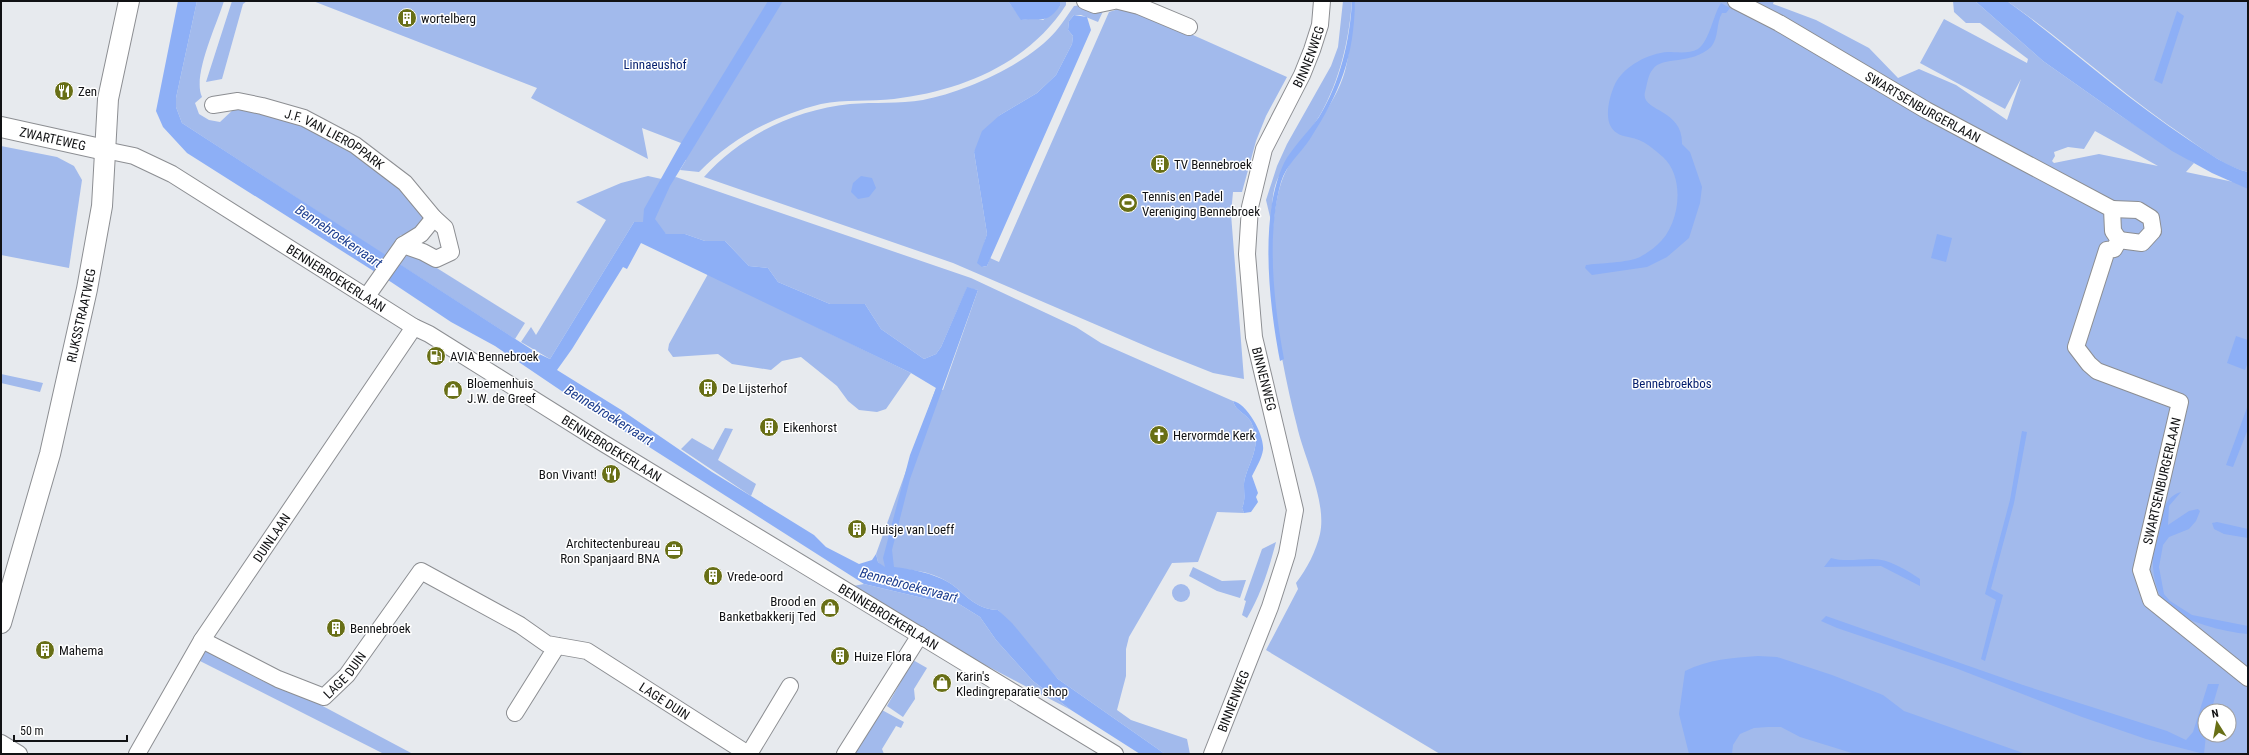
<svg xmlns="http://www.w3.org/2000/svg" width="2249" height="755" viewBox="0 0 2249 755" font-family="'Roboto Condensed',sans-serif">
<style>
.green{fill:#a2baec;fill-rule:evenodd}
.water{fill:#8daff6;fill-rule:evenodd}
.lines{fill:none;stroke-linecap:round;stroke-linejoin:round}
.minor-casing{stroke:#8c8e92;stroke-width:18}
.major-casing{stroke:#8c8e92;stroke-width:22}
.minor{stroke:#fff;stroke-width:16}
.major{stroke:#fff;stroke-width:20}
.labels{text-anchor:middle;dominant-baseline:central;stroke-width:3;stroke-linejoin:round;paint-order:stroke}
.poi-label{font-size:13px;fill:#111214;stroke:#fff;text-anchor:start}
.street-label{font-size:13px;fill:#111214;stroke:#fff}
.park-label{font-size:13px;fill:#051f6e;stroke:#fff}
.water-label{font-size:14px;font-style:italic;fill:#1e3f90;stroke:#fff}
</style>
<rect width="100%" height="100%" fill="#e7eaee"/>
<g class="green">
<path d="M197,1H224C217,24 192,76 202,97L195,103L199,114L209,120L220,122L236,107L307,126L361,157L406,193L425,219L411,235H401L386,256L182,123L176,107V98Z"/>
<path d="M232,1H247L243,4L222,79L206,82Z"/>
<path d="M313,1H1008L1022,20L1034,18L1043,20L1060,6V1H1066V5C1028,64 961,91 894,99C870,102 845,99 821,104C774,116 733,137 699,172L680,170L686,160L681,143L642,128L648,159L531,98L537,88Z"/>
<path d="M1343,1H1352C1349,40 1340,80 1320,115C1307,137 1289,156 1278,178C1272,190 1272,208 1271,221L1266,200L1277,166L1287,144L1331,66L1338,47Z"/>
<path d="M1355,1H1774L1773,4L1816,20L1869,48L1898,78L1919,69L1956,85L2007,120L2021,79L2005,109L1920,63L1944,19L2027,63L2028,59L1980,23H1966L1954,12L1953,1H1975L2043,61L2121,116L2194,163L2186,172L2248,185V754H1440L1266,650L1298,589L1296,583C1307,569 1316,551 1320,534C1327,501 1304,458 1297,426C1286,383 1277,337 1273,293C1270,260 1271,198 1287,169C1305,137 1335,107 1345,71C1351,49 1351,24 1355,1ZM2095,131L2158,166L2099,154L2054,163L2052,161L2055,156L2054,152L2068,147L2084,149ZM2205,711H2229V735H2205Z"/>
<path d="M2007,1H2248V172C2226,167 2205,151 2187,138C2124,96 2069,44 2007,1Z"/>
<path d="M1081,5L1105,7L1098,22L1081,15H1074L1069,21L1068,30L1073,36L1072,44L1056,75L1037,93L1000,115L974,152L987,234L984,244L982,267L987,266L990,258L999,262L1109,12L1128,6L1287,77L1266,116L1256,141L1242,192H1233L1231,214L1244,379L1213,373L1155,350L953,263L704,177C741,135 795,110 850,104C875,102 899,104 923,100C965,92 1028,64 1056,31C1063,23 1068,14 1074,6Z"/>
<path d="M1,146L57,157L74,166L82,180L69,268L1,255Z"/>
<path d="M648,176L666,180L676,177L971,278L1076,327L1101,343L1233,401C1236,412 1246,413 1251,422C1262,445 1251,457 1245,478C1242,488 1247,497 1242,508L1244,513L1217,512L1198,562L1172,563L1129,637L1126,649V676L1117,710L1131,720L1187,739L1190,754H1165L1058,679L998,610C973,609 966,593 948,582C929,570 907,569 885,568L878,562L876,554L936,388L943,390L978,290L967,288L941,347L936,354L924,359L881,329L865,304H830L778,282L768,268L749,266L725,241H705L685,234H666L634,222L550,359L521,342L531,327L536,335L606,220L576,202L621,183Z"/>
<path d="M416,255L525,323L515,339L399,264L400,260L406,256Z"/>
<path d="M708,274L911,373L886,409L877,412L859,410L848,401L837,386L801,357L782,361L771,370L732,364L718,354L673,357L668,350L669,344Z"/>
<path d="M1,374L43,383L40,392L1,383Z"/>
<path d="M725,428L733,429L718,460L756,484L751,496L681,449L692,438L713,450Z"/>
<path d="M1276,542C1269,569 1261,594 1247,618L1242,615L1246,601L1244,600L1262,549Z"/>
<path d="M1193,567L1222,581L1246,580L1240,598L1217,591L1189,576Z"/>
<circle cx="1181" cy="593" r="9"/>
<path d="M864,584L927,599H951L980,617L996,640L1033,681L1071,710L949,646L853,586Z"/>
<path d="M203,648L263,681L317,703L413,754H384L196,659Z"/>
<path d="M913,660L927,668L914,689L915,699L903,717L887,706Z"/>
<path d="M882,710L904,722L901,728L896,726L882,749L884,754H853Z"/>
</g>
<g class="water">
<path d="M178,1H197L176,98V107L182,123L537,353L550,359L634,222H643L644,209L681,143L768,1H783L670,186L655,219L666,234H685L705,241H725L749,266L768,268L778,282L830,304H865L881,329L924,359L936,354L941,347L967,287L978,290L910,479L892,550L894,567C912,569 932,573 948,582C966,593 973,609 998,610L1012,623L1058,679L1165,754H1140L1071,710L1033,681L996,640L980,617L951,599H927L864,584L566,394L495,346L451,322L391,282L187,153L163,127L156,111ZM641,243L911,373L936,388L910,455L883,558L885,567L878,562L876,554L872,560L859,564L826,547L814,535L712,472L623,411L557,370L572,349L623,267L627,269Z"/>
<path d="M1008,1H1060V6C1046,25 1042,17 1021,20Z"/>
<path d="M1352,1H1355C1354,58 1340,92 1310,139C1300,154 1286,165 1281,182C1266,236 1274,305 1284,359L1280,361C1269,304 1259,216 1284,163C1291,149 1309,131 1319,117C1340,83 1350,40 1352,1Z"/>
<path d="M1975,1H2007L2026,15C2080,57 2132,102 2189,140C2207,152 2227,167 2248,172V189L2212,173L2172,151L2121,116L2043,61Z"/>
<path d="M1721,3L1730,8L1726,13H1722C1716,23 1719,38 1711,47C1692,65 1662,56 1653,69C1648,74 1647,85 1645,92C1640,112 1683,108 1682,144L1690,152L1702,187L1700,203L1689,238L1667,257L1647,267L1592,275L1585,268L1586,265C1599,263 1628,263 1640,257C1645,254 1652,250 1657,245C1680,226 1686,178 1663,157C1657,152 1648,144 1641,141C1630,135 1617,139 1610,125C1605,113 1610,95 1615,84C1624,66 1649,53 1668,52C1677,52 1689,54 1698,49C1710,40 1713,15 1721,3Z"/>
<path d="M2177,11L2184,16L2162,84L2154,80Z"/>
<path d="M1074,15L1087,17L1091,30L987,266L982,267L977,263L987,234L974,152L982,131L1000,115L1037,93L1056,75L1072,44L1073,36L1068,30L1069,21Z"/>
<path d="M861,176L872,178L876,188L869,197L858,199L851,192L853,183Z"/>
<path d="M1937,234L1952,238L1946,262L1931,258Z"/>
<path d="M2236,336L2248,340V362L2245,370L2227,363Z"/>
<path d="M1233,401C1247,403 1265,436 1263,450C1262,458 1256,468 1252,476L1258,493L1256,497L1258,502L1251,512L1244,513L1242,508C1247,497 1242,488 1245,478C1251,457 1262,445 1251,422C1246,413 1236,412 1233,401Z"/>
<path d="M2248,405V429L2233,467L2226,465Z"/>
<path d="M2022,431L2027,432L2014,503L1991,589L2003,595L1985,661L1981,659L1996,600L1985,594L2010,500Z"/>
<path d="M2181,492L2169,506L2168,525L2189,511L2198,509L2200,511L2196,521L2189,529L2169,537L2163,545L2159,567L2164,594L2170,601L2192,615L2248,626V634C2225,632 2182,622 2166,604C2154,591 2151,565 2154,549C2155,544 2158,539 2159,534C2163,517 2161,498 2181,492Z"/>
<path d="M2217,522L2248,529V538L2224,534L2214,529L2212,523Z"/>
<path d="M1831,558C1845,562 1858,559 1872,559C1890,559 1906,570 1920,579V586L1881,566L1824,567Z"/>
<path d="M1826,616L2023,685L2167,731L2186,740L2193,732L2208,684H2219L2211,711H2205L2206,735L2204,754L2146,739L2082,717L1958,669L1837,628L1821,621Z"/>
<path d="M1758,656L1777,657L1832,675L1883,695L1904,711L2026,754H1855L1800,737L1781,727H1768L1754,728L1740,734L1733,745L1732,754H1689L1679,714L1685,671C1709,659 1732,658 1758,656Z"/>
</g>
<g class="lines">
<defs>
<g id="minor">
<path d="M1085,1L1095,5L1114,1"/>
<path d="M1119,1L1139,6L1189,27"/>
<path id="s1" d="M1736,1L1779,23L1926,110L2112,209L2113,231L2119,240L2114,249L2107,250L2076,347L2089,364L2097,371L2180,402L2141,570L2151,600L2248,678"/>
<path id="s2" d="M213,105L238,101L262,106L304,118L355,145L405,183L434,218L445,228L451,252L436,259L423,252L403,245"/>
<path id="s3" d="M105,150L134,156L172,174L414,327L429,334L603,443L1115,754"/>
<path d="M2112,209L2138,210L2151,218L2153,231L2142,243L2119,240"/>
<path d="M367,296L403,245L421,234L434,218"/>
<path id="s4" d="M202,640L278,679L324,697L347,675L421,571L520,625L547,644L587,651L748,754"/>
<path d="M515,713L557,646"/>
<path d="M1,743L19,754"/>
<path id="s5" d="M137,754L202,640L414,327"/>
<path d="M749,754L790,686"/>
<path d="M845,754L920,635"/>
<path id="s6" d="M1212,754L1270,607L1287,554L1295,510L1254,337L1247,254L1250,207L1264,149L1302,75L1312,50L1320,25L1322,1"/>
</g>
<g id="major">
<path id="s7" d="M1,127L105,150"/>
<path id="s8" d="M1,623L50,454L87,289L102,206L108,99L129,1"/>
</g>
</defs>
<use href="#minor" class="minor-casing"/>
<use href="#major" class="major-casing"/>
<use href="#minor" class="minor"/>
<use href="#major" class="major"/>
</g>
<defs>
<symbol id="building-disc" viewBox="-11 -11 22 22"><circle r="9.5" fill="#686f16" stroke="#fff"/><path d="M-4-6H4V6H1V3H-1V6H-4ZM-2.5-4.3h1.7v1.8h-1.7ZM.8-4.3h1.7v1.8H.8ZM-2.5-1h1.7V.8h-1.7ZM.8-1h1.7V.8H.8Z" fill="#fff"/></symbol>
<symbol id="restaurant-disc" viewBox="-11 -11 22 22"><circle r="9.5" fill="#686f16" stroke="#fff"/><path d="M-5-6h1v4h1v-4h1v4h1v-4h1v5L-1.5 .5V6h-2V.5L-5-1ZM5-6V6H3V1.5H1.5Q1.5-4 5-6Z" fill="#fff"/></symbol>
<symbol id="stadium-disc" viewBox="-11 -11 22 22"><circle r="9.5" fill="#686f16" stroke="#fff"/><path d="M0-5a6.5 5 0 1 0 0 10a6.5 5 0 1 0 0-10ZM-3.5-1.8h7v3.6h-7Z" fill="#fff"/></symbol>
<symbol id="fuel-disc" viewBox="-11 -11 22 22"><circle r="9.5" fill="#686f16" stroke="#fff"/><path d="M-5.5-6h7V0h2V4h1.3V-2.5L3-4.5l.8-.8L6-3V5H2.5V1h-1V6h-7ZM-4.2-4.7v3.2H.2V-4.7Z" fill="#fff"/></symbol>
<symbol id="shop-disc" viewBox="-11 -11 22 22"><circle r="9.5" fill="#686f16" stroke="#fff"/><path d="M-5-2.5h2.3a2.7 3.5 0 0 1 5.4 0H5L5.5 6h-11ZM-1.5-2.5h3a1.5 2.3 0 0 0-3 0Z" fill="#fff"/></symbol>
<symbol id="church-disc" viewBox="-11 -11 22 22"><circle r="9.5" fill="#686f16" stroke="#fff"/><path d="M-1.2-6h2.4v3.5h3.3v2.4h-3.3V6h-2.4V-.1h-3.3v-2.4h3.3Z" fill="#fff"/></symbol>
<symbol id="office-disc" viewBox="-11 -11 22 22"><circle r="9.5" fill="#686f16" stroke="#fff"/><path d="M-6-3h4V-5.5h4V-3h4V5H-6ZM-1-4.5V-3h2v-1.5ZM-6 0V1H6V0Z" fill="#fff"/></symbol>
</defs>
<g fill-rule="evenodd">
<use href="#building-disc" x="396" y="7" width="22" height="22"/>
<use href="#restaurant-disc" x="53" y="80" width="22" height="22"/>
<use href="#building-disc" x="1149" y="153" width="22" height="22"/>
<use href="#stadium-disc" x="1117" y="192" width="22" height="22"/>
<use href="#fuel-disc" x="425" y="345" width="22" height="22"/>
<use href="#building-disc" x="697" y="377" width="22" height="22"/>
<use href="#shop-disc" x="442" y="379" width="22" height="22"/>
<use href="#building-disc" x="758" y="416" width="22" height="22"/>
<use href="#church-disc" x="1148" y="424" width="22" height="22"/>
<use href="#restaurant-disc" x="600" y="463" width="22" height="22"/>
<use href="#building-disc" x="846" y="518" width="22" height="22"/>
<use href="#office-disc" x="663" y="539" width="22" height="22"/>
<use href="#building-disc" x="702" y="565" width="22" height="22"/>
<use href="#shop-disc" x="819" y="597" width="22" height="22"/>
<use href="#building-disc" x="325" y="617" width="22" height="22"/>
<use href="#building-disc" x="34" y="639" width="22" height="22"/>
<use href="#building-disc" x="829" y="645" width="22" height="22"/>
<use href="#shop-disc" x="931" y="672" width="22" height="22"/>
</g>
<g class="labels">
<g class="poi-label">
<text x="421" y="18">wortelberg</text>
<text x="78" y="91">Zen</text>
<text x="1174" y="164">TV Bennebroek</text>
<text x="1142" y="196">Tennis en Padel<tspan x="1142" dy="15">Vereniging Bennebroek</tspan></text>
<text x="450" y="356">AVIA Bennebroek</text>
<text x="467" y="383">Bloemenhuis<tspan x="467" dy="15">J.W. de Greef</tspan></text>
<text x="722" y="388">De Lijsterhof</text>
<text x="783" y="427">Eikenhorst</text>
<text x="1173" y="435">Hervormde Kerk</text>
<text x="597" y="474" text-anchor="end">Bon Vivant!</text>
<text x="871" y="529">Huisje van Loeff</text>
<text x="660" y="543" text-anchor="end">Architectenbureau<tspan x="660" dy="15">Ron Spanjaard BNA</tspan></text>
<text x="727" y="576">Vrede-oord</text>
<text x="816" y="601" text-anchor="end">Brood en<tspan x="816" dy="15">Banketbakkerij Ted</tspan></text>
<text x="350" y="628">Bennebroek</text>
<text x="59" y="650">Mahema</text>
<text x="854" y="656">Huize Flora</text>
<text x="956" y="676">Karin's<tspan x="956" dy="15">Kledingreparatie shop</tspan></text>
</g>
<g class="street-label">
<text stroke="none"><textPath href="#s6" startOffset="729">BINNENWEG</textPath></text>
<text stroke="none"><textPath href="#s1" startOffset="215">SWARTSENBURGERLAAN</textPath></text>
<text stroke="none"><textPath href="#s7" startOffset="53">ZWARTEWEG</textPath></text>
<text stroke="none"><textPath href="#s2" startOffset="130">J.F. VAN LIEROPPARK</textPath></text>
<text stroke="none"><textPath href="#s3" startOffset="266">BENNEBROEKERLAAN</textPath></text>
<text stroke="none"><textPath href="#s8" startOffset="318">RIJKSSTRAATWEG</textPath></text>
<text transform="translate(1264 379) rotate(76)">BINNENWEG</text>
<text stroke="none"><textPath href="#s3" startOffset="590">BENNEBROEKERLAAN</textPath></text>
<text transform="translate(2162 481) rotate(-77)">SWARTSENBURGERLAAN</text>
<text stroke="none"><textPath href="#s5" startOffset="255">DUINLAAN</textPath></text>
<text stroke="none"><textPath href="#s3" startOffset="914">BENNEBROEKERLAAN</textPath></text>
<text stroke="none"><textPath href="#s4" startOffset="165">LAGE DUIN</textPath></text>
<text stroke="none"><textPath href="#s4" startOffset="573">LAGE DUIN</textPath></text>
<text stroke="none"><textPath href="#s6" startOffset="57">BINNENWEG</textPath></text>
</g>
<g class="park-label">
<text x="655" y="64">Linnaeushof</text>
<text x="1672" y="383">Bennebroekbos</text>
</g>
<g class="water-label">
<text transform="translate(339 236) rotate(34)">Bennebroekervaart</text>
<text transform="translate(609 415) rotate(32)">Bennebroekervaart</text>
<text transform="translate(909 585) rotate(15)">Bennebroekervaart</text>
</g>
</g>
<rect width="2249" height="755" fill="none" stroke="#111214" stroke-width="4"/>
<g transform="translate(2217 723) rotate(349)"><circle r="19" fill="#ffffff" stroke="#a0a0a1"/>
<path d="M0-3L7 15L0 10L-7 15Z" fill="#686f16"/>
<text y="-6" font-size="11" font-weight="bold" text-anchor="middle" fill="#111214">N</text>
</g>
<path d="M14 735v6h113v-6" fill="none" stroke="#111214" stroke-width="2"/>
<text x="20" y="735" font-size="12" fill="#111214" stroke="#ffffff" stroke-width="3" paint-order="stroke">50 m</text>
</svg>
